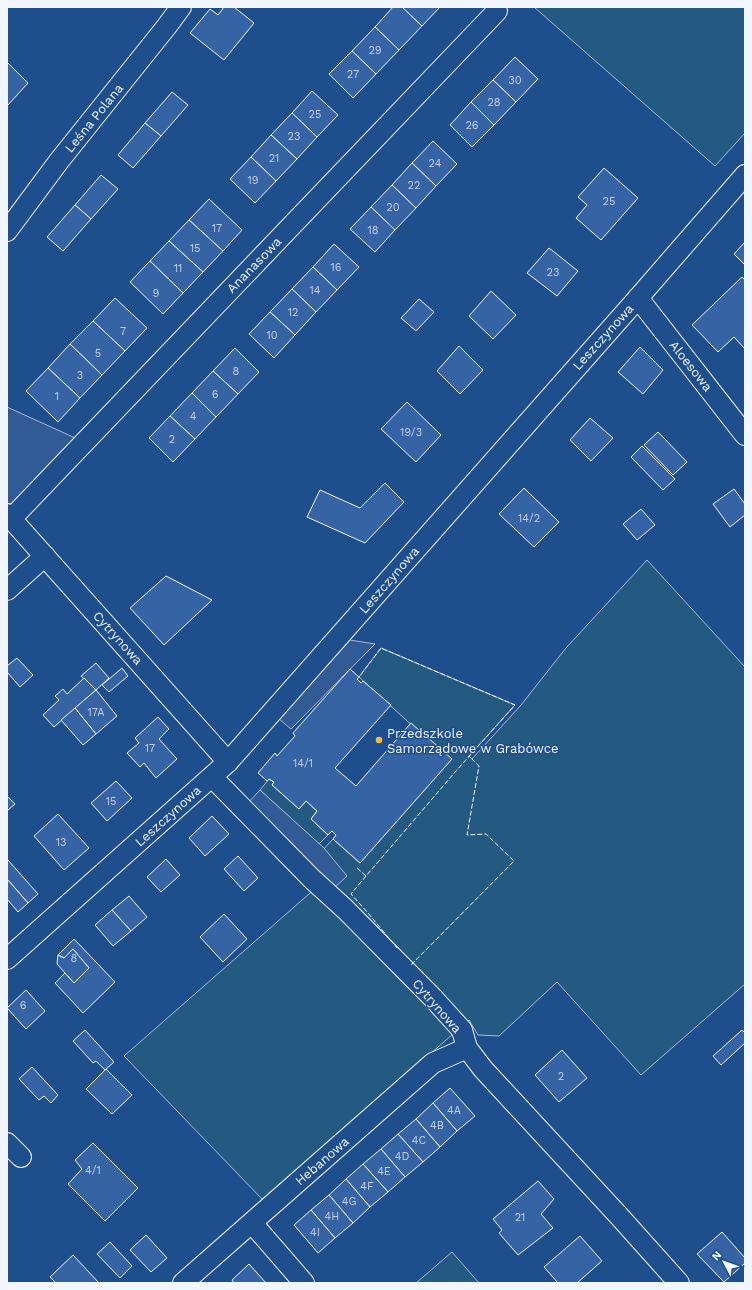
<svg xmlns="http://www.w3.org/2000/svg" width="752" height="1290" viewBox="0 0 752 1290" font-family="'Work Sans',sans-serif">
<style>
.green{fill:#245a82;stroke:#a8bbd7}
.parking{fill:#305b95;stroke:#a8bbd7}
.building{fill:#3563a3;stroke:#f2f6ff}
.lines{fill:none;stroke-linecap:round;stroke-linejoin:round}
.minor-casing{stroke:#f2f6ff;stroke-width:22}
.minor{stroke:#1f4e8c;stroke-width:20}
.fence{stroke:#f2f6ff;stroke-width:1;stroke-dasharray:5 2;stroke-linecap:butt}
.poi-dot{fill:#ffb74d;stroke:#1f4e8c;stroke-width:1.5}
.labels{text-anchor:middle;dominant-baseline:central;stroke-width:3;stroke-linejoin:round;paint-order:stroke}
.number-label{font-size:11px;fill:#c3d1e8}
.street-label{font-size:13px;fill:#f2f6ff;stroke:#1f4e8c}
.poi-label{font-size:13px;fill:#f2f6ff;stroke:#1f4e8c;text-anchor:start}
</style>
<rect width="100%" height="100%" fill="#1f4e8c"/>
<g class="green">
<path d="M534,7H745V133L715,166Z"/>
<path d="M647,560L745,667V984L641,1075L557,982L499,1036L478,1035L469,1020L263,1200L124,1056L309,894L339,872L320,853L333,839L360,863L450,760L359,677L381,648L515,705L469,756L472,759L521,705L566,648Z"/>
<path d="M269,779L274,782L272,785L299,809L306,801L317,811L311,819L328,835L319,844L260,790Z"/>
<path d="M452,1252L479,1283H416Z"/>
</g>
<g class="parking">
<path d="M7,407L84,442L7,514Z"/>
<path d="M350,640L375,644L291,729L279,719Z"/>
<path d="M260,790L324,848L347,876L333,889L247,804Z"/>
</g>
<g class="building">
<path d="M224,7H234L254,23L224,60L190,33L210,9L218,15Z"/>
<path d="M393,7H402L422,26L399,50L375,27Z"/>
<path d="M402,7H440L422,26Z"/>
<path d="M375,27L399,50L376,74L352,51Z"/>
<path d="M352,51L376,74L353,98L329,74Z"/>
<path d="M515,57L538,79L516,102L493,80Z"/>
<path d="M7,62L28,83L7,106Z"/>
<path d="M493,80L516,102L494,125L471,102Z"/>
<path d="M312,91L338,115L317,137L292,113Z"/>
<path d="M172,92L188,105L161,136L145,123Z"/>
<path d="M471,102L494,125L472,147L450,125Z"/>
<path d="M292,113L317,137L297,159L271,135Z"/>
<path d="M145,123L161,136L133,168L118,155Z"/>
<path d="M271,135L297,159L276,181L251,157Z"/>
<path d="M433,141L457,164L436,186L412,163Z"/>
<path d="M251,157L276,181L255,203L230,179Z"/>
<path d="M412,163L436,186L416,208L392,185Z"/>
<path d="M604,168L638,198L601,240L576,218L587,205L578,197Z"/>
<path d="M101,175L118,189L91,219L75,205Z"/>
<path d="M392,185L416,208L395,230L371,207Z"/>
<path d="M209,199L242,230L223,251L189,220Z"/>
<path d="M75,205L91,219L63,251L47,237Z"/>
<path d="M371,207L395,230L375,252L350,229Z"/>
<path d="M189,220L223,251L203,272L169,241Z"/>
<path d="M169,241L203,272L183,293L150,261Z"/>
<path d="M745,242V265L734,254Z"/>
<path d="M334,244L359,267L337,290L313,267Z"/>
<path d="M549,248L578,271L557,296L527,273Z"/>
<path d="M150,261L183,293L163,314L130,282Z"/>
<path d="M313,267L337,290L316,312L292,289Z"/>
<path d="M742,277L745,280V349L734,337L718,352L692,325Z"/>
<path d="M292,289L316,312L295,335L270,312Z"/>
<path d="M491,291L516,315L493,339L469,316Z"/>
<path d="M115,298L147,328L125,351L93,321Z"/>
<path d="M419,299L434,312L416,331L401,318Z"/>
<path d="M270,312L295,335L274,358L249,334Z"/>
<path d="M93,321L125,351L102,375L70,344Z"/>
<path d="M70,344L102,375L80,398L48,368Z"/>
<path d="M459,346L483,370L460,394L437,371Z"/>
<path d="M640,347L663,370L643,394L618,372Z"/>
<path d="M235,348L259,372L238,394L213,371Z"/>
<path d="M48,368L80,398L58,422L26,391Z"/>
<path d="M213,371L238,394L216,417L192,393Z"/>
<path d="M192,393L216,417L195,439L170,416Z"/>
<path d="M407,402L441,435L416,462L381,429Z"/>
<path d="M170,416L195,439L173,462L149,438Z"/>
<path d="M590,418L613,438L591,461L570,440Z"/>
<path d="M658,432L687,462L673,475L644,445Z"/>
<path d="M642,446L675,479L663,490L631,457Z"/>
<path d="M385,483L404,502L365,543L307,517L320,490L360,508Z"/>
<path d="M524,488L559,522L534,547L499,514Z"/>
<path d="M734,489L745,504V515L730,527L713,504Z"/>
<path d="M641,509L655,525L637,540L623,524Z"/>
<path d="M166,576L212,600L164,645L130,608Z"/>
<path d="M17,658L33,675L20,687L7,672V666Z"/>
<path d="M96,663L109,678L96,690L81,676Z"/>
<path d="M122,668L128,676L109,692L102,685Z"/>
<path d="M350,669L359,677L357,679L361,683L363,681L391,705L335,768L356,786L411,723L420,731L418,733L423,737L425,735L452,759L360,863L333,839L336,835L332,831L328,835L311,819L317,811L306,801L299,809L272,785L274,782L269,779L267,781L258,773L275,753L277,756L295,736L293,733Z"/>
<path d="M84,678L96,690L54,727L43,715L59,700L55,696L63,689L67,694Z"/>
<path d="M96,690L117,716L96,734L75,708Z"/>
<path d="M75,708L96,734L83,745L61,720Z"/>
<path d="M158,717L169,729L159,739L177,759L156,778L144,763L140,767L127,753L139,743L135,738Z"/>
<path d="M116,781L132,798L107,821L91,803Z"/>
<path d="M7,796L15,804L7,811Z"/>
<path d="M58,814L89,848L64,870L34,836Z"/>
<path d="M212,816L229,834L205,856L189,838Z"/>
<path d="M238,856L258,878L244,891L224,869Z"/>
<path d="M7,859L38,894L28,903L7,879Z"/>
<path d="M166,859L180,875L161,892L147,877Z"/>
<path d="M7,879L28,903L18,912L7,899Z"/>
<path d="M129,896L147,917L131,931L112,910Z"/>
<path d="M112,910L131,931L113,946L95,925Z"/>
<path d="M224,914L247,939L223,962L200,937Z"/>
<path d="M74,939L115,982L83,1013L55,983L65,973L74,983L89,968L73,949L64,958L58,955Z"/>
<path d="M73,949L89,968L74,983L57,964L58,955L64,958Z"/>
<path d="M26,990L45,1011L26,1029L7,1008Z"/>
<path d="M85,1030L114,1062L105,1070L96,1061L93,1063L73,1041Z"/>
<path d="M742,1030L745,1033V1043L721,1065L713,1056Z"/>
<path d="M562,1050L587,1078L559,1102L535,1075Z"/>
<path d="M32,1067L58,1095L51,1103L44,1096L39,1100L19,1079Z"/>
<path d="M106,1069L132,1095L112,1114L86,1089Z"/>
<path d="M450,1088L475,1116L457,1131L433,1103Z"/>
<path d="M433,1103L457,1131L440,1147L416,1119Z"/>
<path d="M416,1119L440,1147L423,1162L398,1134Z"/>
<path d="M398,1134L423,1162L405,1177L381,1149Z"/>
<path d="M93,1143L138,1188L105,1221L68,1184L82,1169L75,1160Z"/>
<path d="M381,1149L405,1177L388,1192L363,1164Z"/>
<path d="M363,1164L388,1192L370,1207L346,1179Z"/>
<path d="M346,1179L370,1207L353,1223L329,1195Z"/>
<path d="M538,1181L554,1199L541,1214L553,1228L518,1255L499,1233L502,1230L493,1219Z"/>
<path d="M329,1195L353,1223L335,1238L311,1210Z"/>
<path d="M311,1210L335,1238L318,1253L294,1225Z"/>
<path d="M722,1232L745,1258V1263L724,1282L697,1254Z"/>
<path d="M146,1235L167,1258L151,1272L130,1250Z"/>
<path d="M580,1236L602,1261L577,1283H558L544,1267Z"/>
<path d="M110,1242L132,1266L120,1278L97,1254Z"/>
<path d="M73,1255L99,1283H56L50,1277Z"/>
<path d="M249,1264L266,1283H234L232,1280Z"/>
</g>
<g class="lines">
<defs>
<g id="minor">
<path d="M7,231L59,161L167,26L181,7"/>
<path d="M638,298L745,435"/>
<path d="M7,514L228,762"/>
<path d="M11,519L497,11"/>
<path d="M7,590L45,556"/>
<path d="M212,777L312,879L345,909L434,999L462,1030L467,1048L483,1069L619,1216L679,1283"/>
<path d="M7,959L228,762L638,298L745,175"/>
<path d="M7,1143L21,1157"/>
<path d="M252,1223L304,1283"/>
<path d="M183,1283L433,1063L467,1048"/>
</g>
</defs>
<use href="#minor" class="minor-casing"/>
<use href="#minor" class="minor"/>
<g class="fence">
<path d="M357,868L366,876L456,771L515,705L381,648L359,677"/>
<path d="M366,876L351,894L368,913L397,948"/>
<path d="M411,965L514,861L486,834L467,835L479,766L469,756L468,757"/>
</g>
</g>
<circle class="poi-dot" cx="379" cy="740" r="4"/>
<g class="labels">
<g class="number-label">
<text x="375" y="50">29</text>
<text x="353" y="74">27</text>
<text x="515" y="80">30</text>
<text x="494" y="102">28</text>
<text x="315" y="114">25</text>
<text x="472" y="125">26</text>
<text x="294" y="136">23</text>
<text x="274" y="158">21</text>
<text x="435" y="163">24</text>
<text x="253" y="180">19</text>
<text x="414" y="185">22</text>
<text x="609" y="201">25</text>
<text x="393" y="207">20</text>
<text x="217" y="228">17</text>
<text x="373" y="230">18</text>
<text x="195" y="248">15</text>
<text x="336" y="267">16</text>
<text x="178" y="268">11</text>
<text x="553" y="272">23</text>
<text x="315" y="290">14</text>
<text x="156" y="293">9</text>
<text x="293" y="312">12</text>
<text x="123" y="331">7</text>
<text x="272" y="335">10</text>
<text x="98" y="353">5</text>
<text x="236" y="371">8</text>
<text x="80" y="375">3</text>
<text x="215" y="394">6</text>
<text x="57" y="396">1</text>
<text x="193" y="416">4</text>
<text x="411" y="432">19/3</text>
<text x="172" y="439">2</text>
<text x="529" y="518">14/2</text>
<text x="96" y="712">17A</text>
<text x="150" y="748">17</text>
<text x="303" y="763">14/1</text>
<text x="111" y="801">15</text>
<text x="61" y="842">13</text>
<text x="74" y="958">8</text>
<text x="23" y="1005">6</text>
<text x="561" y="1076">2</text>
<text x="454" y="1110">4A</text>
<text x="437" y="1125">4B</text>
<text x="419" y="1140">4C</text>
<text x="402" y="1156">4D</text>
<text x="93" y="1170">4/1</text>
<text x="384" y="1171">4E</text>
<text x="367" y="1186">4F</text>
<text x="349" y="1201">4G</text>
<text x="332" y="1216">4H</text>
<text x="520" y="1217">21</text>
<text x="315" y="1232">4I</text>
</g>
<g class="street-label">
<text transform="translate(94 118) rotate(-51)">Leśna Polana</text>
<text transform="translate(254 265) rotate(-46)">Ananasowa</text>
<text transform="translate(603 337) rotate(-48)">Leszczynowa</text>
<text transform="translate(691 366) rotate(52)">Aloesowa</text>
<text transform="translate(389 580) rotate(-49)">Leszczynowa</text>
<text transform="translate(118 638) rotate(48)">Cytrynowa</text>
<text transform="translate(168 816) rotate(-42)">Leszczynowa</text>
<text transform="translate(437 1006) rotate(49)">Cytrynowa</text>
<text transform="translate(322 1161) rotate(-41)">Hebanowa</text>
</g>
<g class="poi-label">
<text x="387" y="733">Przedszkole<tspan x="387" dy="15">Samorządowe w Grabówce</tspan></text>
</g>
</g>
<rect width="752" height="1290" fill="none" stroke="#f2f6ff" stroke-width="16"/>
<g transform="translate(724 1262) rotate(311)" stroke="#1f4e8c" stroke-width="3" paint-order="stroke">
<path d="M0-3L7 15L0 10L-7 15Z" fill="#f2f6ff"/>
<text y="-6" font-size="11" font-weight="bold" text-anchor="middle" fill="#f2f6ff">N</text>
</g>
</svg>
